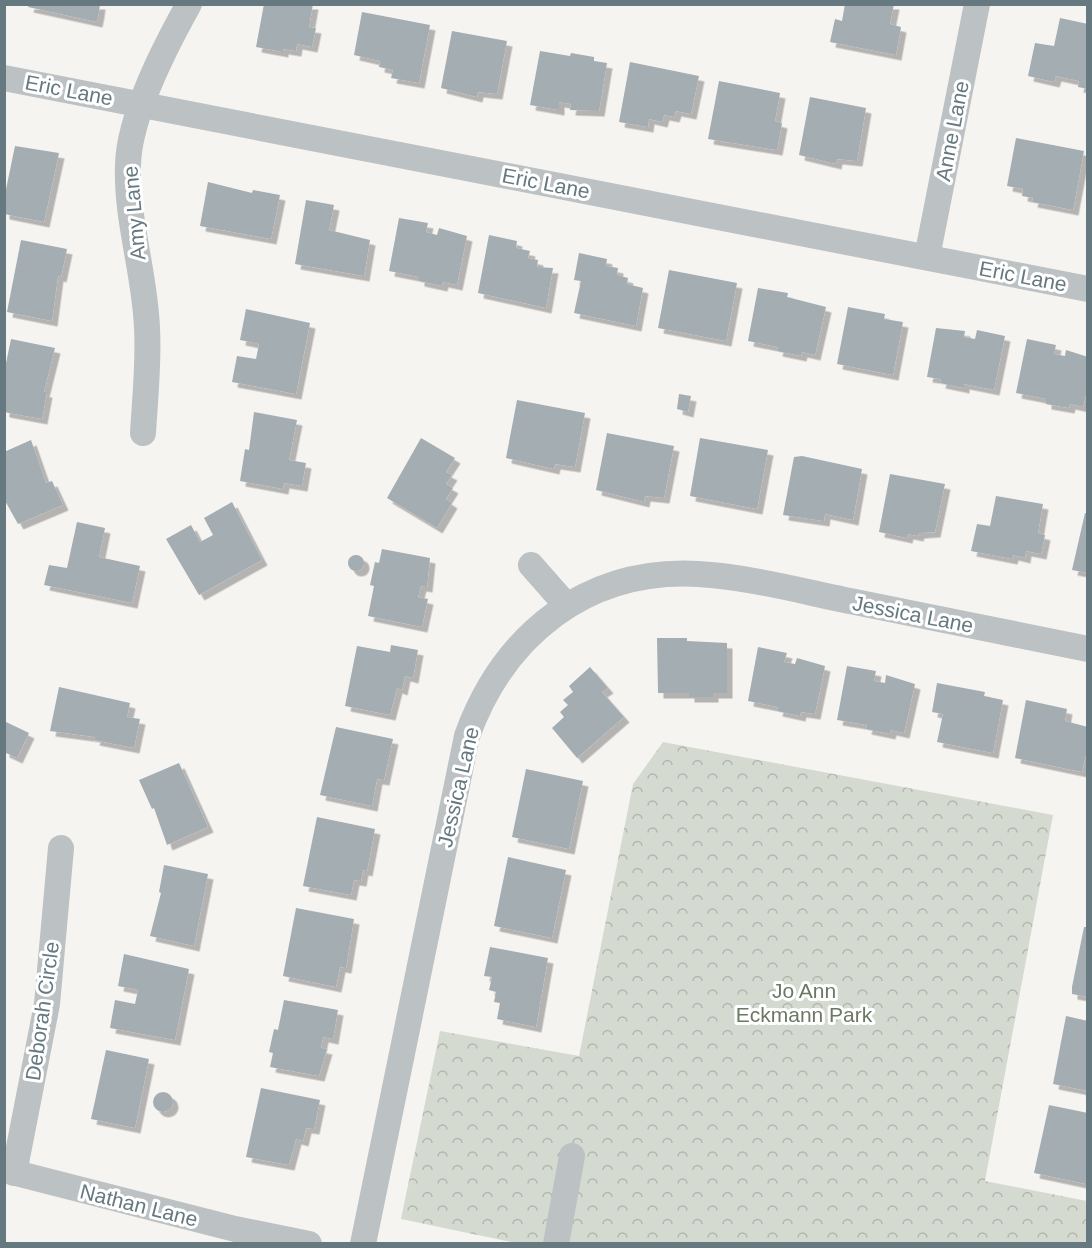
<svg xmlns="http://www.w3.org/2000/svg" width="1092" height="1248" viewBox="0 0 1092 1248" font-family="Arial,sans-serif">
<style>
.park{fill:url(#park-crowns)}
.building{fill:#a4adb1;filter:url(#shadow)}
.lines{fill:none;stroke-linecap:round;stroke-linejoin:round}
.minor{stroke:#bcc1c3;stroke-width:26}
.labels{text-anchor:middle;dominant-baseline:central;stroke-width:6;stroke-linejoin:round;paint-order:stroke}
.street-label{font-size:21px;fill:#667981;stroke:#fff}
.park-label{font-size:21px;fill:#6c7864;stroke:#fff}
</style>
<defs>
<pattern id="park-crowns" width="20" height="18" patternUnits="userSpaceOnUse" patternTransform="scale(1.5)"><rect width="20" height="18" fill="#d5dad1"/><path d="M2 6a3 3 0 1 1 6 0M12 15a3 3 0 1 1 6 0" fill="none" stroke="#b1b6af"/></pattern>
<filter id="shadow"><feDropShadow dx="5.5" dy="5.5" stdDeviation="0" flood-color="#0004"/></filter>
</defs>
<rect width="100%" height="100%" fill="#f5f4f1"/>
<path class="park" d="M663,742L1053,815L985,1181L1087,1201V1243L521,1244L401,1219L440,1031L579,1056L633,784Z"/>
<g class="building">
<path d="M29,4H100L99,12L97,22L28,7Z"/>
<path d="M264,4H313L309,27L316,28L312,47L297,44L296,51L283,49V52L256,47Z"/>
<path d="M845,4H894L890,24L901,27L896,55L830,42L835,19L842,21Z"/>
<path d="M362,12L430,25L419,83L391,78L393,70L379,67L380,61L354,55Z"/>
<path d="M1060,18L1088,24V89L1078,87L1079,81L1056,76L1054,82L1028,76L1035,43L1054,46Z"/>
<path d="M452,31L507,41L497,94L478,92L477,97L441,88Z"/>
<path d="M540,51L570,56L571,53L594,57V61L607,63L599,111L570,110L571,104L559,102V110L530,105Z"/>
<path d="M630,62L699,76L691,114L676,111L674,117L664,115L662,122L649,119L648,127L619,122Z"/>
<path d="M719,81L780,93L775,121L782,123L777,150L708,139Z"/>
<path d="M810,97L866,108L857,161L837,159L836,164L799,155Z"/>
<path d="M1016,138L1084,151L1073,210L1032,202L1033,198L1022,196L1023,189L1007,186Z"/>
<path d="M15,146L59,153L44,222L4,214V199Z"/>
<path d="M208,182L252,193L253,190L280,195L271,239L200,226Z"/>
<path d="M306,200L334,205L329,230L370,240L364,276L295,264Z"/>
<path d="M399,218L428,223L426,232L437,235L439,228L467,236L457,285L443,282L442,286L419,281V277L389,271Z"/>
<path d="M489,235L517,241L516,248L530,251L528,258L538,260L537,267L553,268L546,308L478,293Z"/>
<path d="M21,240L67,249L61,277L58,276L52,321L7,312Z"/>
<path d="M579,253L607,259L606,266L618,268L617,275L628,278L627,284L643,288L636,326L574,313L581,281L574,280Z"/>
<path d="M669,270L737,283L726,341L658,328Z"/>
<path d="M758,288L788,293L787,297L826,307L815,355L802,352L801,356L777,351L778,347L748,341Z"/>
<path d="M848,307L885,314L884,319L903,322L893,375L837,364Z"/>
<path d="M246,309L310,323L296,394L232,382L237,356L256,359L259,344L240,340Z"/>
<path d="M936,328L965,331L964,337L975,339L977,330L1005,336L994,390L964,384V388L940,383L941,379L927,377Z"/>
<path d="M11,339L55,348L44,392H47L42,419L4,412V373Z"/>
<path d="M1027,339L1056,345L1054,354L1065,356L1066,350L1088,357V387L1083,407L1070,404L1069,408L1046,404V399L1016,393Z"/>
<path d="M679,394L691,396L688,412L677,409Z"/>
<path d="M517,400L585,413L575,467L555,464L554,469L506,458Z"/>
<path d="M254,412L297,420L289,460L306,463L302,486L284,483L283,489L240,481L245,449L249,450Z"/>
<path d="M607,433L674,446L664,498L645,496L644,502L596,490Z"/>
<path d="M421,438L455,458L446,472L452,475L446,484L453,488L446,499L452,503L437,528L387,498Z"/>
<path d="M700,438L768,450L757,509L690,496Z"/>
<path d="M31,440L46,483L52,481L63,505L18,524L4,499V452Z"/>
<path d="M802,456L862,469L853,520L825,514L824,521L783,515L794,457Z"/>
<path d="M890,474L945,484L935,532L919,533L918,536L908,534L907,538L879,532Z"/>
<path d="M996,496L1043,504L1038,533L1045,535L1041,554L1026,551L1025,558L1013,555L1012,559L971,551L977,524L990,526Z"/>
<path d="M232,502L262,560L199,595L166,539L191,525L200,542L213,535L204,518Z"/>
<path d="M1085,513L1088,514V573L1072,570Z"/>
<path d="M77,522L105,528L99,557L140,566L132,603L44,585L49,565L67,568Z"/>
<path d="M382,549L430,558L427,587L421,586L418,597L428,599L422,627L368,616L374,586L370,585L375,562L379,563Z"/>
<circle cx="356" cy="563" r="8"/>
<path d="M657,638H687V641L727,643V693H713V697H689V693H658Z"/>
<path d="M391,645L418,650L413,678L405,676L402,690L397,688L390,715L345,706L357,646L390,652Z"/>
<path d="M758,647L787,653L784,662L795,664L797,658L825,666L815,714L801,712L800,716L777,711L778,707L748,701Z"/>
<path d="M847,666L876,671L874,681L885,683L886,675L915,684L904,733L891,730L890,734L866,729L867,725L837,720Z"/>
<path d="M590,667L608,688L602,692L624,717L577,758L552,728L564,717L560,712L568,705L563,700L573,692L569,686Z"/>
<path d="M937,683L985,692L984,696L1003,700L993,753L937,742L943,714L932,712Z"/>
<path d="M59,687L130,703L127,717L140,719L134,748L94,740L95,737L50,731Z"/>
<path d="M1026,700L1067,709L1065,721L1088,727V746L1082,772L1015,758Z"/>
<path d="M4,721L29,733L17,758L4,752Z"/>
<path d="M336,727L393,739L384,780L377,779L372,806L320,795Z"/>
<path d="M179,763L208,827L167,845L154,808L152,809L139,780Z"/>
<path d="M526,769L583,781L569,849L512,837Z"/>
<path d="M317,817L375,829L367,871L363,870L361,881L354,880L351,895L303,886Z"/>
<path d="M508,857L566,870L552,938L494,926Z"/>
<path d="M164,865L208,874L194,946L150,936L161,893L159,892Z"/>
<path d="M296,908L354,919L346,968L340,967L336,987L283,976Z"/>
<path d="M1084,927H1088V997L1072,994V987Z"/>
<path d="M490,947L548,958L536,1027L497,1019L500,1003L494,1002L496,992L489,990L492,977L484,976Z"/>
<path d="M124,954L189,969L175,1040L110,1028L115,1000L135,1004L138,990L118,986Z"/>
<path d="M284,1000L338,1010L333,1039L323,1037L321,1048L327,1049L319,1076L270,1067L273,1053L269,1052L274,1029L278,1030Z"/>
<path d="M1066,1016L1088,1021V1091L1053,1084Z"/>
<path d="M106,1050L149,1059L135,1128L91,1119Z"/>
<path d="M261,1088L320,1100L314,1129L306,1128L303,1141L296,1139L289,1165L246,1157Z"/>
<circle cx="163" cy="1102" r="10"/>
<path d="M1049,1105L1088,1113L1086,1184L1034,1173Z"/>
</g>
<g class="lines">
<g class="minor">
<path d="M4,78L1088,289"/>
<path d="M927,257L977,4"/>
<path d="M143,433C145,398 149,362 147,328C145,273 126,220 128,165C129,116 165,47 189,4"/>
<path d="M531,565L567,606"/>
<path d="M4,1170L235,1229L309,1244"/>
<path d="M14,1173L47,1004L61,848"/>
<path d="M363,1244L467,736C504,634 587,568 698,574C751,577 804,592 855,602C933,618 1010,633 1088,649"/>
<path d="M556,1244L572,1156"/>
</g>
</g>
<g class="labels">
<g class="street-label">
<text transform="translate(69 90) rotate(11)">Eric Lane</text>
<text transform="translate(952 131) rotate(-79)">Anne Lane</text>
<text transform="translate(546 183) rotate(11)">Eric Lane</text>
<text transform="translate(134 213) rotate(-95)">Amy Lane</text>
<text transform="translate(1023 276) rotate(11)">Eric Lane</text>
<text transform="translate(913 614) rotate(11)">Jessica Lane</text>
<text transform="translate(458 787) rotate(-77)">Jessica Lane</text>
<text transform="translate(42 1011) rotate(-82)">Deborah Circle</text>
<text transform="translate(139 1205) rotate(14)">Nathan Lane</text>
</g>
<g class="park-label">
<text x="804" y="990">Jo Ann<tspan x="804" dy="24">Eckmann Park</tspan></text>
</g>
</g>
<rect width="1092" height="1248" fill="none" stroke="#667981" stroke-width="12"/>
</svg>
